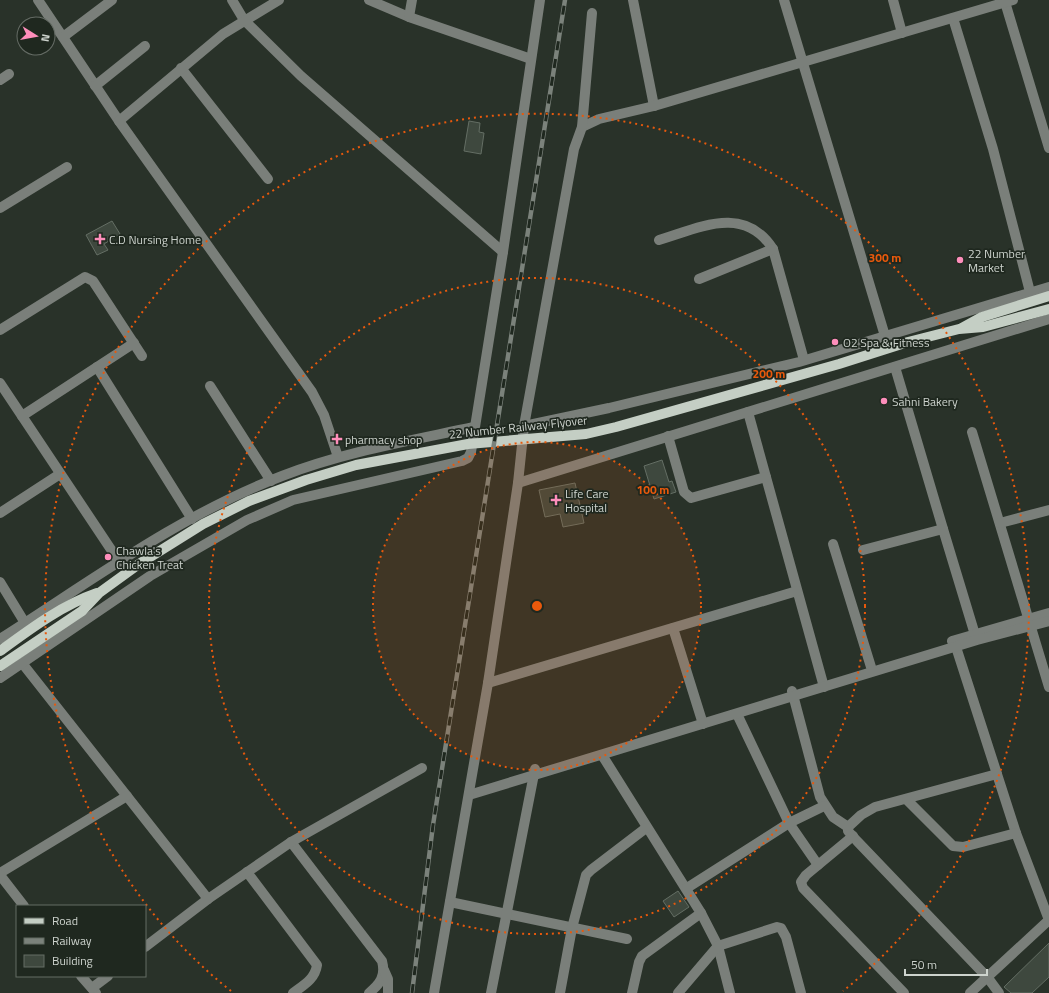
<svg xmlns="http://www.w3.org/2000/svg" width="1049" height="993" viewBox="0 0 1049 993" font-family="'Titillium Web',sans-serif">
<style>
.building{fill:#3e483e;stroke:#646e64}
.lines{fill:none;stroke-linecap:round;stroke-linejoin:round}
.minor{stroke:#7a7f7a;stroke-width:10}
.major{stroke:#c4cec4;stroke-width:10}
.rail-casing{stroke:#7b827b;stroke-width:4.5}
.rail{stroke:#1f281f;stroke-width:3;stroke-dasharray:9;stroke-linecap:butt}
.ring{fill:none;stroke:#e8590c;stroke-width:2;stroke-dasharray:2 4}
.poi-dot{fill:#fe8ebb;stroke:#1f281f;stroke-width:1.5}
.labels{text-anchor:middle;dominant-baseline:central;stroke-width:3.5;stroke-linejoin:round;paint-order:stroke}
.poi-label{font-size:12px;fill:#cdd3cd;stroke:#1f281f;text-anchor:start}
.street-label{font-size:12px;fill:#cdd3cd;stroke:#1f281f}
.centre{fill:#e8590c;stroke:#1f281f;stroke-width:2}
.ring-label{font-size:12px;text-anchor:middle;font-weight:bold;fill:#e8590c;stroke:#1f281f;stroke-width:3.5;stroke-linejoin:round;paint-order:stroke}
</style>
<rect width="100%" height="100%" fill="#293229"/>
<g class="building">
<path d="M469,121L480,123L479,132L484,133L481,154L464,151Z"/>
<path d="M112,221L120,234L104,244L108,250L97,255L86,235Z"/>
<path d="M662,460L669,482L672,481L676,492L654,499L644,466Z"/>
<path d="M575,483L584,523L563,527L560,514L545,517L539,490Z"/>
<path d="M678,891L689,907L674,917L663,901Z"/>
<path d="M1049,943V977L1032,993H1011L1004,987Z"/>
</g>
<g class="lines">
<g class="minor">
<path d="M38,0L119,121L312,392L324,415L338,457"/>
<path d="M232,0L244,20L301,76L503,252"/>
<path d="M369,0L409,17L531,59"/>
<path d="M633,0L654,106"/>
<path d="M784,0L885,336"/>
<path d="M893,0L902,33"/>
<path d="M1005,2L1049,148"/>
<path d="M409,17L412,0"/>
<path d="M953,18L993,149L1030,292"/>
<path d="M63,37L112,0"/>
<path d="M181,68L268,179"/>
<path d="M0,80L9,74"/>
<path d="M95,86L145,46"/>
<path d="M119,121L223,34L279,0"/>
<path d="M582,127L599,119L654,106L1013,0"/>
<path d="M0,208L67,167"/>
<path d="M659,240C699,228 744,204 773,249L804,360"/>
<path d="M699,279L773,249"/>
<path d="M0,330L85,277L93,281L142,356"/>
<path d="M97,367L192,519"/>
<path d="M895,367L943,529"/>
<path d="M0,383L120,563"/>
<path d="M210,386L271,481"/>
<path d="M748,412L824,687"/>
<path d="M22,416L134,343"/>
<path d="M524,426L609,408L799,362L1049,287"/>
<path d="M972,432L1049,687"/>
<path d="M668,436L684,492L691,498L766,477"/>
<path d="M518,483L1049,319"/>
<path d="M0,513L60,474"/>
<path d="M1000,523L1049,510"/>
<path d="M833,544L871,667"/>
<path d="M863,550L943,529L976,638"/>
<path d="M0,582L25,623"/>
<path d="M673,628L703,724"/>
<path d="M0,639C91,581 180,515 282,476C344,452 409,441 474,427"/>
<path d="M952,641L1049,613"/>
<path d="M956,647L1016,833L1049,920"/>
<path d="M22,663L208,899"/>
<path d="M0,678L150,576L247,520L293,500L462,461L468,458L471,452L503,252L540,0"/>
<path d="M488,683L797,591"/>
<path d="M792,691L820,797L833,817L848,827"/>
<path d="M737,714L789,823L818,865"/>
<path d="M602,755L701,913L642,956L639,962L632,993"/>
<path d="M997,774L875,807L861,815L848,827V831L857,841L988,978L999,993"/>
<path d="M469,795L977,640L1049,621"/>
<path d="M907,800L953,846L963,847L1016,833"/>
<path d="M853,836L806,875L801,882L803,888L904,993"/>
<path d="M291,842L382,961C386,976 380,984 369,993"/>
<path d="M247,872L317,965C315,979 304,985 293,993"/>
<path d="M0,873L127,796"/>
<path d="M0,875L24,906"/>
<path d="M687,888L789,823L824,806"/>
<path d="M450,902L627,939"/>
<path d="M701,913L718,946L730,993"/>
<path d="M145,947L208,899L291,842L422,768"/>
<path d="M384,970L388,979V993"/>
<path d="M81,976L96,993"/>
<path d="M92,988L108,976"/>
<path d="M434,993L488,683L518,483L524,426L574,149L582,127L592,13"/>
<path d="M491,993L535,769"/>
<path d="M560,993L572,928L586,875L591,870L646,828"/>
<path d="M678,993L718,946L777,927L781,928L786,937L801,993"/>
<path d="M970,993L1049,920"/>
</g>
<g class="major">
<path d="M962,328L982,317L1049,296"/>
<path d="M0,651C30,629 62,605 97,593"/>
<path d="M0,666L82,611L99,593L139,564L203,524L249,501L306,480L356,465L468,444L586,434L616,427L839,364L908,342L959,329L983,327L1049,309"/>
</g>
<defs>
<path id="rail" d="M412,993L433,825L565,0"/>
</defs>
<use href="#rail" class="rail-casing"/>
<use href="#rail" class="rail"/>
</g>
<circle cx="537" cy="606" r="164" fill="#e8590c" fill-opacity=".12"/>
<g class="ring">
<circle cx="537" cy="606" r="164"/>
<circle cx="537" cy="606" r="328"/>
<path d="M231 991A492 492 0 1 1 843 991"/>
</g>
<g class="poi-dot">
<path d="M98 233h4v4h4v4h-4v4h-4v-4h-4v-4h4z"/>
<circle cx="960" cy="260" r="4"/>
<circle cx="835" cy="342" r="4"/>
<circle cx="884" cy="401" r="4"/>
<path d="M335 433h4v4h4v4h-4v4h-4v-4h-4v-4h4z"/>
<path d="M554 494h4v4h4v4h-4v4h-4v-4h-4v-4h4z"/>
<circle cx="108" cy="557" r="4"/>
</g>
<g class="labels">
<g class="poi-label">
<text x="109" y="239">C.D Nursing Home</text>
<text x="968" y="253">22 Number<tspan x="968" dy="14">Market</tspan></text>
<text x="843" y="342">O2 Spa &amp; Fitness</text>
<text x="892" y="401">Sahni Bakery</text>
<text x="345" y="439">pharmacy shop</text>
<text x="565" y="493">Life Care<tspan x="565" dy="14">Hospital</tspan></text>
<text x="116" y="550">Chawla's<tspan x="116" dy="14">Chicken Treat</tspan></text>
</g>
<g class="street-label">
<text transform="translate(518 427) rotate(-6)">22 Number Railway Flyover</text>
</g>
</g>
<circle cx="537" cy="606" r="6" class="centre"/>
<g class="ring-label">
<text x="885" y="262">300 m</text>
<text x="769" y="378">200 m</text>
<text x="653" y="494">100 m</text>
</g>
<rect x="16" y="905" width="130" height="72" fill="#1f281f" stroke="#656c65"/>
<rect x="24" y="918" width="20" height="6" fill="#c4cec4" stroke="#656c65"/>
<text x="52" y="925" font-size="12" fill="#cdd3cd">Road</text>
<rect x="24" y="938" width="20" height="6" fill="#7b827b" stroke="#656c65"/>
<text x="52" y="945" font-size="12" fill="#cdd3cd">Railway</text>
<rect x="24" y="955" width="20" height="12" fill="#3e483e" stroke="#656c65"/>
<text x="52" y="965" font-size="12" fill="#cdd3cd">Building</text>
<g transform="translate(36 36) rotate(101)"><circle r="19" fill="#1f281f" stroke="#656c65"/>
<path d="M0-3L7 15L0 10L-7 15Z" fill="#fe8ebb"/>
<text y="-6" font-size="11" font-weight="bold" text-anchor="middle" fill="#cdd3cd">N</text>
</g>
<path d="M905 969v6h82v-6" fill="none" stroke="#cdd3cd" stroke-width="2"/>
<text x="911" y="969" font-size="12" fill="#cdd3cd" stroke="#1f281f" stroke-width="3" paint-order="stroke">50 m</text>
</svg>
